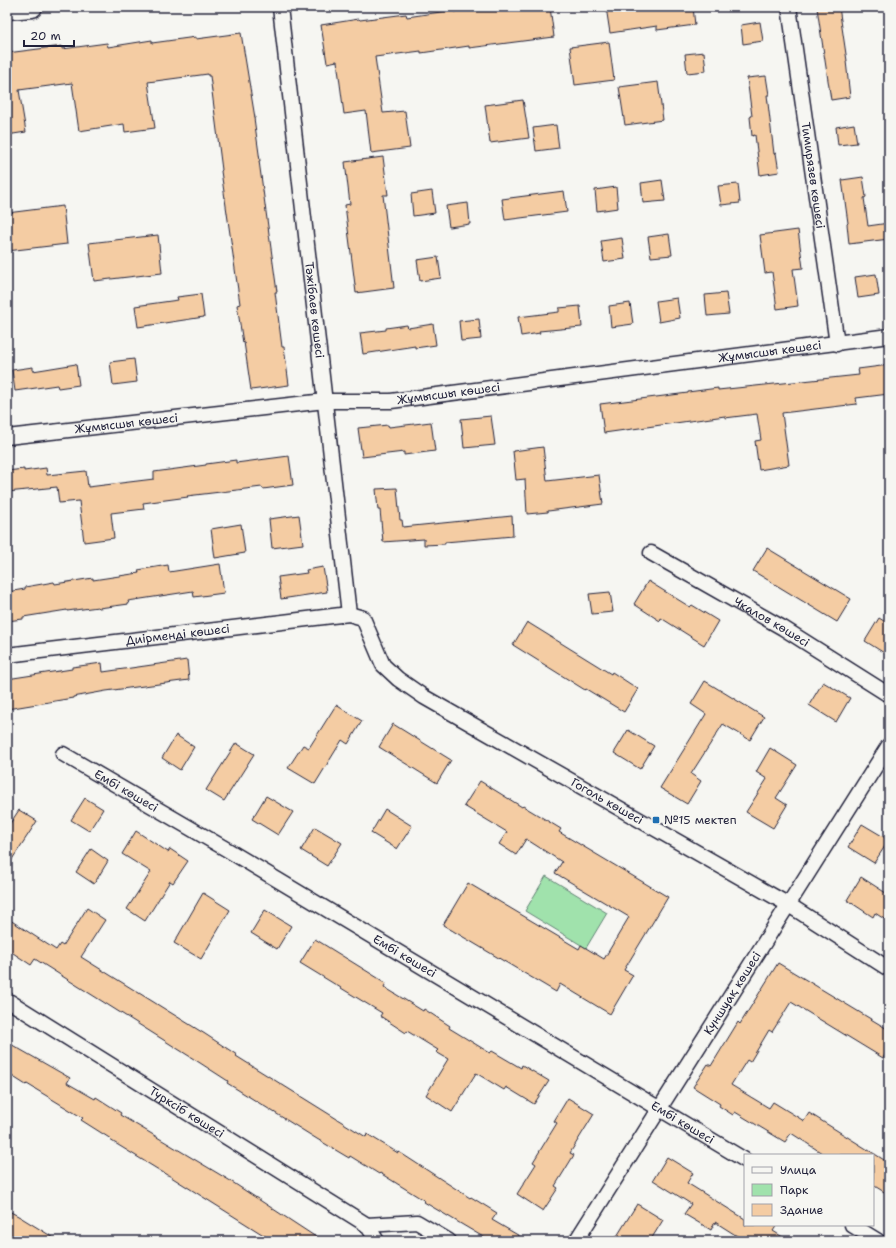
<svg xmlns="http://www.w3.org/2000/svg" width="896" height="1248" viewBox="0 0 896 1248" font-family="'Shantell Sans',sans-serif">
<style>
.green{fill:#a0e2ac;stroke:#618274}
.building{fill:#f4cca3;stroke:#22223b}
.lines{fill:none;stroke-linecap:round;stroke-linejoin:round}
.street-casing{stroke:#22223b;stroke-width:17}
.secondary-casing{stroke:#22223b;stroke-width:23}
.street{stroke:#f6f6f2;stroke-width:14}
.secondary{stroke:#f6f6f2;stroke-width:20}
.poi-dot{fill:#1f6fb2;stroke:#f6f6f2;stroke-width:1.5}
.labels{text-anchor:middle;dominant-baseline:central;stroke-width:4;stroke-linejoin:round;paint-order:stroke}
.street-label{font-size:12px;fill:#22223b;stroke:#f6f6f2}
.poi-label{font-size:12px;fill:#22223b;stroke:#f6f6f2;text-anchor:start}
</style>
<rect width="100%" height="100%" fill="#f6f6f2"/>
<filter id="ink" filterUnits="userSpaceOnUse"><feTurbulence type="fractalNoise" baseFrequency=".025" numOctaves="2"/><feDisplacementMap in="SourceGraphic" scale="8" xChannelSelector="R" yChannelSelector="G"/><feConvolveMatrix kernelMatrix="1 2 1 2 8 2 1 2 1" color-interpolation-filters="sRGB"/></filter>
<g filter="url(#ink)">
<path class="green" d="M546,876L607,913L586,948L525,911Z"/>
<g class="building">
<path d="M488,7H550L554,37L469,48V46L421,53V51L375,57L383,113L405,111L410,148L371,153L366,111L344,114L337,61L327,63L321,25L359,19L360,20L406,14L407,17L454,10V12Z"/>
<path d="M606,7H693L695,25L657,30V26L610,33Z"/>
<path d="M827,7H839L847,61H846L850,97L831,100L817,8Z"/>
<path d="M760,22L763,41L743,44L741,25Z"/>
<path d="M241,33L255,118H254L260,161H259L277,292H275L282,347H284L289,385L251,390L244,342L243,343L237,305L240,304L221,171L222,170L210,76H208V74L148,82L155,128L125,132L124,124L79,131L72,83L19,90L26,132L7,135V53L62,46V49L107,43L108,47L152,40V43L196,37V39Z"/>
<path d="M609,42L614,80L575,85L570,47Z"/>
<path d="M704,52L706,71L687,73L685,54Z"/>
<path d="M766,76L769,95H767L774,154L776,153L779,172L760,175L755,135L752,136L750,117L752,116L747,78Z"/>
<path d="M658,82L663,120L625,125L619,87Z"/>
<path d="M523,100L529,138L490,143L485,105Z"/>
<path d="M854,124L857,143L838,145L836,127Z"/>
<path d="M556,125L559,148L536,151L533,128Z"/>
<path d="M383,157L388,195H383L394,288L356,293L345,205L350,204L345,162Z"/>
<path d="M863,177L866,197L864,198L868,226L889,223V239L849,244L847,224L848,223L842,180Z"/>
<path d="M662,180L665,201L643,203L641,183Z"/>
<path d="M738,184L740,203L721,205L718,186Z"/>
<path d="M616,187L618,208L597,211L595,190Z"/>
<path d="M432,191L435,213L413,216L411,194Z"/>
<path d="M564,191L567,212L505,220L502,199Z"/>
<path d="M468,203L470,224L449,227L446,206Z"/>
<path d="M63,206L67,244L7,251V213Z"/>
<path d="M798,230L803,268L793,269L798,306L777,309L772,272L765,273L760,235Z"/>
<path d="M669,234L672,255L651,257L648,237Z"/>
<path d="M158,235L162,273L94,281L89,243Z"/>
<path d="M622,238L625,259L604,262L601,241Z"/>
<path d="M438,257L441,278L420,281L417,260Z"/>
<path d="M876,274L879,295L858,298L855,277Z"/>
<path d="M726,293L729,314L707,316L705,295Z"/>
<path d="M201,294L204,317L138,327L135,306L178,300L177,297Z"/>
<path d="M677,298L680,318L659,322L656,301Z"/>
<path d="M630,303L633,324L611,327L609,306Z"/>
<path d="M580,306L582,327L539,331L540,333L521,336L518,317L559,312V308Z"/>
<path d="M479,319L481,339L461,341L459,321Z"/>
<path d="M433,324L436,345L415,348V346L363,354L360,333L386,330V328L407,325L408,328Z"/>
<path d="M134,359L137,382L113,385L110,362Z"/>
<path d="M76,364L79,385L58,388L57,385L15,391L12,370L33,367V371Z"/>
<path d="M889,365V394L856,398L857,404L782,413L789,465L759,470L755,441L761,440L757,414L725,418V416L604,433L600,404L688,393V392L718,388V390L859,375L858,369Z"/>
<path d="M491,416L495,445L464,448L461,419Z"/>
<path d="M431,422L435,451L404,455V452L362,457L358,428L388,425L389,427Z"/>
<path d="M543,447L547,481L599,475L603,504L548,511V512L527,514L525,479L516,480L513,451Z"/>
<path d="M289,456L293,485L263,489L262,487L187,496L188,497L143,503L144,509L111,513L114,538L84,542L79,501L59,503L57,487L7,492V471L24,469V471L46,468L47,475L86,471L88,487L154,479V472L206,465V464L236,460V463Z"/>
<path d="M397,488L400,520H402L403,527L512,516L513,536L445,542V544L424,545V539L383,542L380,510H378L376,489Z"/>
<path d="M299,515L303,544L272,548L269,519Z"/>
<path d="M241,524L245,553L215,558L211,529Z"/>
<path d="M767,548L851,599L837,622L753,571Z"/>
<path d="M220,564L224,593L194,597L193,591L128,601L129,604L99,608L98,607L67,611V610L23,617V619L7,621V592L25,589V587L54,582L55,584L93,578V580L139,573L138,570L168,565L169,572Z"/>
<path d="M323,567L327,592L281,599L278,577L307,573L306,570Z"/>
<path d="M648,581L690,607L692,605L718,621L704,645L661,618L660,621L634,604Z"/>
<path d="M610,592L613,612L592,614L589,594Z"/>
<path d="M879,618L889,624V656L865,641Z"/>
<path d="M527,622L611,674L612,672L638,689L624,712L586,689L585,690L513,645Z"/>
<path d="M187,660L189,680L106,691L73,697V698L7,709V679L72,669V667L102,663L103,672Z"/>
<path d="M705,681L764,717L750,740L723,724L691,774L701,781L687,804L660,788L706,714L691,704Z"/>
<path d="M823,682L850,698L836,722L809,705Z"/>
<path d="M336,705L362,721L348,744L342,740L315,784L288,768L303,745L309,748Z"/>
<path d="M393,724L451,760L437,783L379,747Z"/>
<path d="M628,730L654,746L640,769L614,753Z"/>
<path d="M176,735L194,747L180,770L162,758Z"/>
<path d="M236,743L254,754L224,801L206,790Z"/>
<path d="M770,748L797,765L776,798L787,805L773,828L746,812L767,779L756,772Z"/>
<path d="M480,781L522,807L523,806L561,829L559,832L668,897L624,970L633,975L610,1014L560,984L556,992L443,925L468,883L579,949L581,945L604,959L629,917L555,873L562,862L526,839L516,855L499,844L507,832L464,806Z"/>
<path d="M266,796L293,812L278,835L252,819Z"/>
<path d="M85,798L103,809L89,831L71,820Z"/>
<path d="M385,809L412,826L397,849L371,833Z"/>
<path d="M19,810L37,821L7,867V828Z"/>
<path d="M862,824L889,840L874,863L848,847Z"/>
<path d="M315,827L342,843L327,866L301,850Z"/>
<path d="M136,831L168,852L170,849L188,861L173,883L170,881L145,921L127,909L151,872L122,854Z"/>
<path d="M91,849L108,861L94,884L76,872Z"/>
<path d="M861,877L889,895V922L875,913L873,917L847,900Z"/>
<path d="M203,893L230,910L201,959L174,943Z"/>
<path d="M87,908L105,920L81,957L205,1034L237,1055L236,1056L337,1119L366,1137L367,1134L398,1153L399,1152L470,1198L471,1197L497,1213L492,1220L528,1241H490L424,1202L425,1201L380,1173L379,1174L350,1156L349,1158L317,1139L227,1083L228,1081L197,1061L35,959L31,965L7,949V918L56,950L60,944L63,946Z"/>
<path d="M265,910L291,926L277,949L251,933Z"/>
<path d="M315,939L386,983L384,987L423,1011L424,1009L450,1026L449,1028L490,1053L492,1051L521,1068L522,1065L549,1081L534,1104L506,1087L504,1090L476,1073L452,1112L426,1095L448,1059L436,1052L438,1050L407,1031L406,1033L380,1016L382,1013L300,963Z"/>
<path d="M778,963L889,1030V1048L883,1058L791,1002L772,1032L769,1030L750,1062L747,1060L731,1085L769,1108L773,1102L804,1121L809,1113L889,1163V1195L873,1185V1155H825L791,1133L785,1142L735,1112L733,1115L719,1106L720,1104L693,1087L708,1064L711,1066L738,1022L740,1024Z"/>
<path d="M7,1042L70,1078L67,1083L95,1099L96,1097L121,1113L120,1115L229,1180L322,1241H273L168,1175H167L110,1140L111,1139L81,1120L83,1118L27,1084L26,1085L7,1073Z"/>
<path d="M568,1098L594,1114L570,1153L574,1155L555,1186L558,1188L543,1211L517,1194L536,1164L533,1162L557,1123L554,1121Z"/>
<path d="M667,1157L693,1173L687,1183L745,1219V1225H777L773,1231L789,1241H745L715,1222L711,1230L684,1214L691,1204L653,1180Z"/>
<path d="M637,1204L663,1220L650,1241H614Z"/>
<path d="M7,1210L20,1217L59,1241H7Z"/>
</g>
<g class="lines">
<defs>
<g id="street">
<path id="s1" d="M280,7L349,614"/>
<path id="s2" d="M789,7L837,344"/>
<path id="s3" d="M7,437L325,401H391L889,336"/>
<path id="s4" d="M651,553L783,628L889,695"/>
<path id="s5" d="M7,655L349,614L363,618L383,665L398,679L424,697L789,905L889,969"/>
<path id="s6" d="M63,754L226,849L745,1160"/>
<path id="s7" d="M7,1000L367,1225L377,1241"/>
<path d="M367,1225L417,1222L449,1241"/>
<path d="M852,1225L878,1241"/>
<path id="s8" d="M576,1241L889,745"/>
</g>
<path id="secondary" d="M7,9L32,7"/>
</defs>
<use href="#street" class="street-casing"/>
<use href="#secondary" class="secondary-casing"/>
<use href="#street" class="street"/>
<use href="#secondary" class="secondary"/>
</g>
</g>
<rect class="poi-dot" x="652" y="816" width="8" height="8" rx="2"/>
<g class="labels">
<g class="street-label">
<text stroke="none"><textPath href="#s2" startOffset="170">Тимирязев көшесі</textPath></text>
<text stroke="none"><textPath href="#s1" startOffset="305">Тәжібаев көшесі</textPath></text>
<text stroke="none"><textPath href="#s3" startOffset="768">Жұмысшы көшесі</textPath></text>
<text stroke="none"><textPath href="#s3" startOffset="444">Жұмысшы көшесі</textPath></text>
<text stroke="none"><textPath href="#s3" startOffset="120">Жұмысшы көшесі</textPath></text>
<text stroke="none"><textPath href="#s4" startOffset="139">Чкалов көшесі</textPath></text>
<text stroke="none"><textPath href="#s5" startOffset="172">Диірменді көшесі</textPath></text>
<text stroke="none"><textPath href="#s6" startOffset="73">Ембі көшесі</textPath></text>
<text stroke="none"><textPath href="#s5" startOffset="673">Гоголь көшесі</textPath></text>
<text stroke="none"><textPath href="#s6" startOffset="397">Ембі көшесі</textPath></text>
<text stroke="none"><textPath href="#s8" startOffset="293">Күншуақ көшесі</textPath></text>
<text stroke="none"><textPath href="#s7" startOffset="212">Түрксіб көшесі</textPath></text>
<text stroke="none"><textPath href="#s6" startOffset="721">Ембі көшесі</textPath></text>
</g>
<g class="poi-label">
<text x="664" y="820">№15 мектеп</text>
</g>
</g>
<rect width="896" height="1248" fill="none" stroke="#f6f6f2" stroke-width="24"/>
<rect x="12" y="12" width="872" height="1224" fill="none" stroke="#22223b" stroke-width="1.5" filter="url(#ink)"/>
<rect x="744" y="1154" width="130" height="72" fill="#f6f6f2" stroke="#a1a1a9"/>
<rect x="752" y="1167" width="20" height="6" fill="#f6f6f2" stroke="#a1a1a9"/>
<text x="780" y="1174" font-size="12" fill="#22223b">Улица</text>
<rect x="752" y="1184" width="20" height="12" fill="#a0e2ac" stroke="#a1a1a9"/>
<text x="780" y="1194" font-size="12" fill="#22223b">Парк</text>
<rect x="752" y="1204" width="20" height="12" fill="#f4cca3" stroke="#a1a1a9"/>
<text x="780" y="1214" font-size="12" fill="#22223b">Здание</text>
<path d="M24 40v6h50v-6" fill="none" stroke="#22223b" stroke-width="2"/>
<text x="30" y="40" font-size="12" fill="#22223b" stroke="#f6f6f2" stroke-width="3" paint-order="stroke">20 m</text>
</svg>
